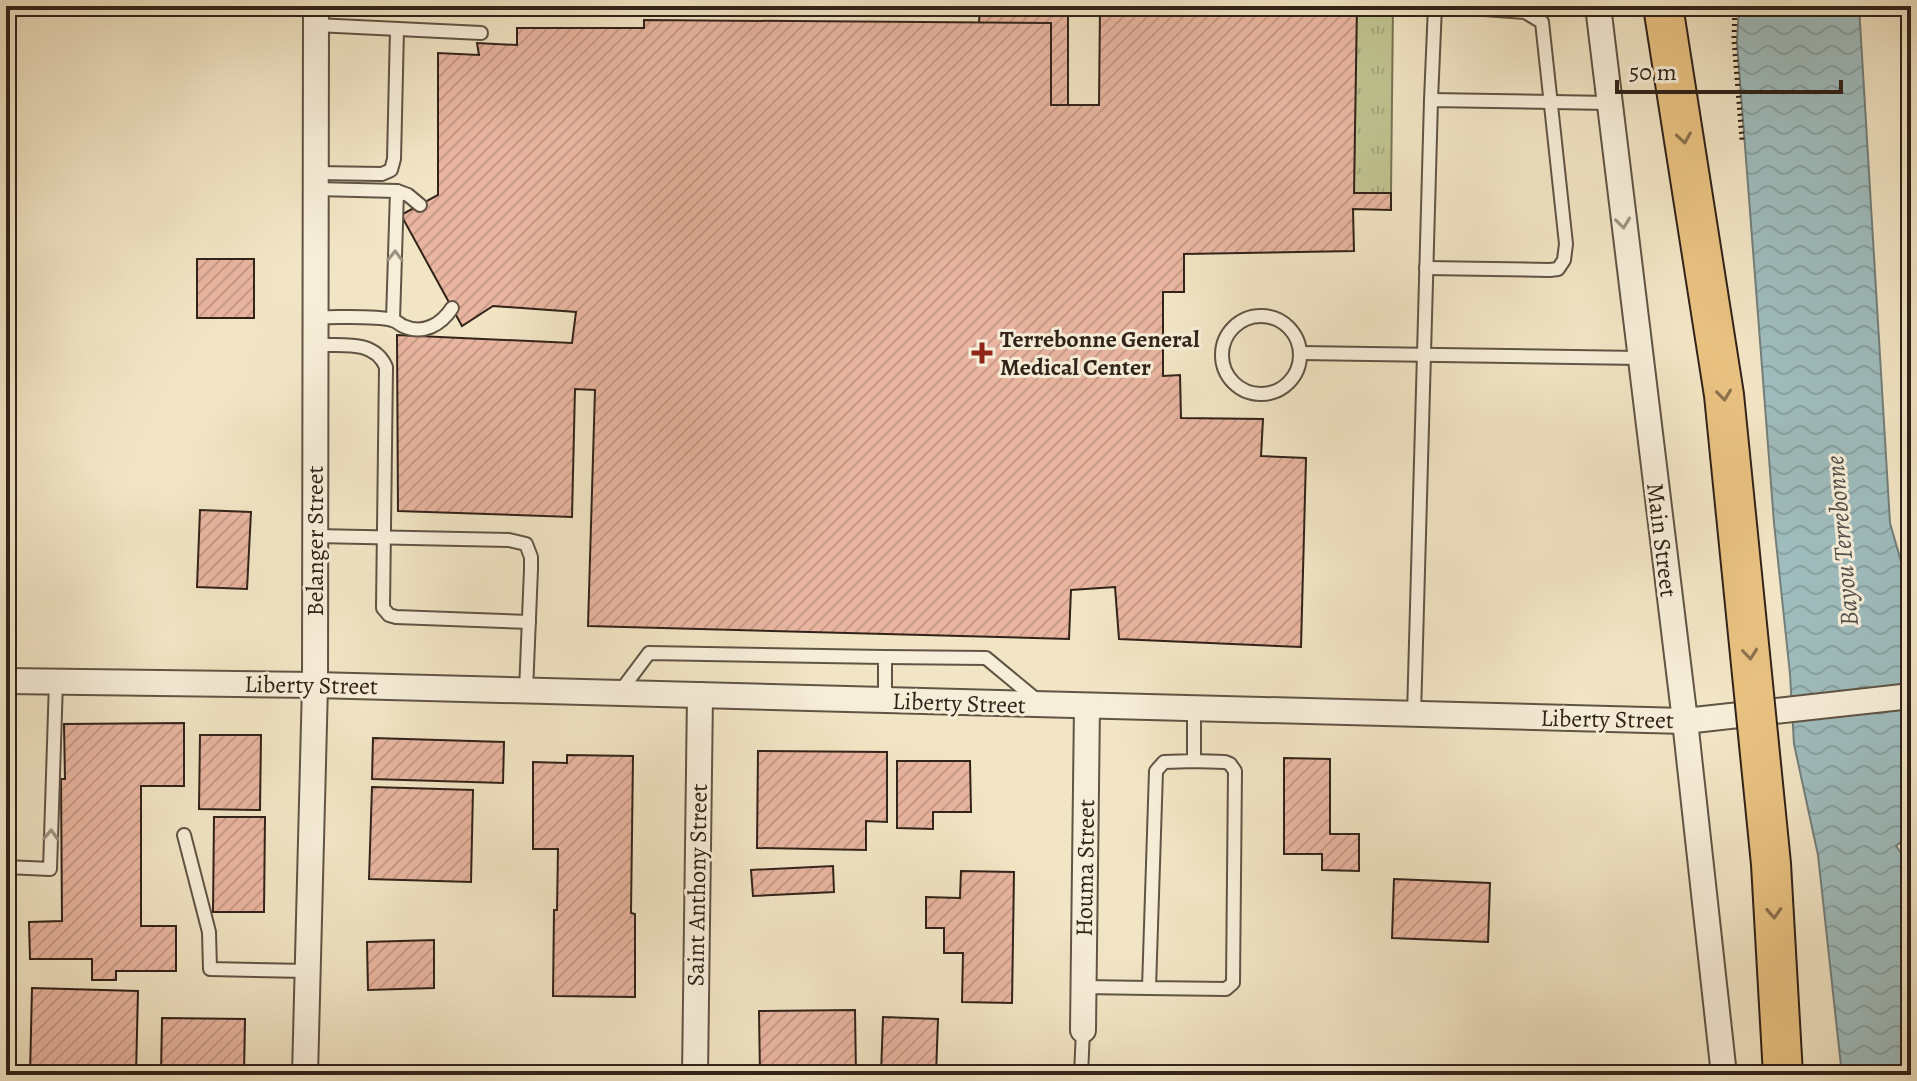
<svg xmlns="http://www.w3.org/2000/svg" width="1917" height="1081" viewBox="0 0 1917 1081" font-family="Alegreya,serif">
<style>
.grass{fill:url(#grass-tufts);stroke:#787355;stroke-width:2}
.water{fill:url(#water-waves);stroke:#737f7c;stroke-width:2}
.building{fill:url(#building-hatch);stroke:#312319;stroke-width:2}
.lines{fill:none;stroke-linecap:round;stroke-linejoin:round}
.service-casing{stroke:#615444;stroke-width:16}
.minor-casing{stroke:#615444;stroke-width:28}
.path{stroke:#312319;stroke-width:5;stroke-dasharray:2 4;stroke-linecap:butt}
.service{stroke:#f7eed9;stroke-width:12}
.minor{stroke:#f7eed9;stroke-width:24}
.primary-bridge-casing{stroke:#312319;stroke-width:42;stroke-linecap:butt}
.primary-bridge{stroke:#e9c282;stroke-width:38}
.oneway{stroke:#8d724e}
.oneway2{stroke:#9e9383}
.poi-dot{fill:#8f2418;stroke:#f7eed9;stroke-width:3}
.labels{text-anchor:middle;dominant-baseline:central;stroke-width:6;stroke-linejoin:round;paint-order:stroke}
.poi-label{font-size:24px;font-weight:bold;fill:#312319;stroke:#f7eed9;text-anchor:start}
.street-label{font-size:24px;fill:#312319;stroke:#f7eed9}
.water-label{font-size:26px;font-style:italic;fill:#52514b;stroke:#f7eed9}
</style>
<defs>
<pattern id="grass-tufts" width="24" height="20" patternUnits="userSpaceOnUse" patternTransform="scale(2)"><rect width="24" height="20" fill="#c0c391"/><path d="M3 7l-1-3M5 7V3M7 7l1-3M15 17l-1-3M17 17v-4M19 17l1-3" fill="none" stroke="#a5a77c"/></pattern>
<pattern id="water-waves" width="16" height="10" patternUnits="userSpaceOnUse" patternTransform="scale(2)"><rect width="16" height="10" fill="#9fbdbe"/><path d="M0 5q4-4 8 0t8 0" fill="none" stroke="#89a2a3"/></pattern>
<pattern id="building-hatch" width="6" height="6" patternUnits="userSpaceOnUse" patternTransform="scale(2)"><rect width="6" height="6" fill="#e9b5a0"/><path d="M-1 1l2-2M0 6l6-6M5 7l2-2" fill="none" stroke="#c89b89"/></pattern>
</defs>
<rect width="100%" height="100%" fill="#f2e5c5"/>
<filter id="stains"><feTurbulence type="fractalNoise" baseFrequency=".0025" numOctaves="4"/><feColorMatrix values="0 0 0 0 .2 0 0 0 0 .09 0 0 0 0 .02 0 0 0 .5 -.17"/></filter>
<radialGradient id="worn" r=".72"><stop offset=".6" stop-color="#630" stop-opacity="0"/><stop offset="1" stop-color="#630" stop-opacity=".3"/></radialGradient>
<path class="grass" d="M1355,6H1393L1391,193H1354Z"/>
<path class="water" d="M1739,6H1859L1890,523L1911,596V834L1896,846L1905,858L1911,854V1075H1842L1818,855L1794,744L1790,674L1774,523L1737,42Z"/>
<g class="building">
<path d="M346,6H472L471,15L346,9Z"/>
<path d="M980,6H1068V105H1051V23H979Z"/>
<path d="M1100,6H1357L1354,193H1391V210L1353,209L1354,251L1184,254V292H1163V376L1180,375L1181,418L1263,419L1261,456L1306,458L1301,647L1119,639L1115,587L1071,590L1069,639L588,626L595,390L575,389L572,517L398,511L397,335L572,343L576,312L493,306L462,326L401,215L438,195V53L479,55L477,43L517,45V28H644V20L1051,23V105H1099Z"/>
<rect x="197" y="259" width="57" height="59"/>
<path d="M200,510L251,512L247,589L197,587Z"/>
<path d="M184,723V786H141V926H176V971H116V980H92V959H30L29,922L62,921L61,779H65L64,724Z"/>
<path d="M200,735H261L260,810L199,809Z"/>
<path d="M373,738L504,742L503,783L372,779Z"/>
<path d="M758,751L887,752V822L866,821V850L757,848Z"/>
<path d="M567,755L633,756L631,913L635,914V997L553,996L554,910H557L558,849H533V762L567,763Z"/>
<path d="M1284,758L1330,759V834H1359V871L1322,870V854H1284Z"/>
<path d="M897,761H970L971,812H933V829L897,828Z"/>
<path d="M372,787L473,790L471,882L369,879Z"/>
<path d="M214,817H265L264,912H213Z"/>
<path d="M833,866L834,892L753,896L751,870Z"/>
<path d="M961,871L1014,872L1012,1003L962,1002L963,953H944V928H926V897L960,898Z"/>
<path d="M1394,879L1490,883L1488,942L1392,938Z"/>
<path d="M434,940V988L368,990L367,942Z"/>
<path d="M32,988L138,991L136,1075H30Z"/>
<path d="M855,1010L856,1075H760L759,1011Z"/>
<path d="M883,1017L938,1019L936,1075H881Z"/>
<path d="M162,1018L245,1019L244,1075H161Z"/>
</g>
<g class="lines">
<defs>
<g id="service">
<path d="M316,25L481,33"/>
<path d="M1431,100L1435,6"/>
<path d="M316,173L382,174L391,170L394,159L397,29"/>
<path d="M316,189L397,191L408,195L420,205"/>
<path d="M1426,268L1550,270L1558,269L1564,260L1566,244L1542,22L1525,12L1443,6"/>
<circle cx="1261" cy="355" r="39"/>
<path d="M315,317C336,318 373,315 392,320C397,321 399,324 403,326C423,335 441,325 452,308"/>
<path d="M393,320L397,191"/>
<path d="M315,345C341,346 374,339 386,367L383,608L389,615L396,617L529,622"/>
<path d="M1300,353L1639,358"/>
<path d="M315,536L509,540L526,544L531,557V569L526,691"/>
<path d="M885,657L986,658L1038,701"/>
<path d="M619,693L649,653L885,657V700"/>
<path d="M1414,715L1431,100L1609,103"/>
<path d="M1194,761L1225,762L1230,764L1235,771L1233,983L1226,989L1149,988L1156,771L1164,762L1194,761V709"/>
<path d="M184,835L209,932L210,969L308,971"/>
<path d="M6,867L50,869L56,681"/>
<path d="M1083,987L1149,988"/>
<path d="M1081,1075L1083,1030"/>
</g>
<g id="minor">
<path d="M1598,6L1685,721L1724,1075"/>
<path d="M6,681L315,685L1685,721L1911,696"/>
<path d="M1083,1030L1087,706"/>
<path d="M305,1075L315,685L316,6"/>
<path d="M695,1075L700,695"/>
</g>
</defs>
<use href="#service" class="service-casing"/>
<use href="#minor" class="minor-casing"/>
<path class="path" d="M1735,6L1734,40L1742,140"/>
<use href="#service" class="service"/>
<use href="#minor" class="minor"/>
<defs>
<path id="primary-bridge" d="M1663,6L1724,395L1771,864L1783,1075"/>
</defs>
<use href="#primary-bridge" class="primary-bridge-casing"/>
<use href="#primary-bridge" class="primary-bridge"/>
</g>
<defs><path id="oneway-chevron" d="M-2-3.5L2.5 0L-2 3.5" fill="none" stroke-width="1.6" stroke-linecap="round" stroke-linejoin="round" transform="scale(2)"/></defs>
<g class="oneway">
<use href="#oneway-chevron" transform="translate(1684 138) rotate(81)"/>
<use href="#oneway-chevron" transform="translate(1724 395) rotate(83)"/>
<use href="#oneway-chevron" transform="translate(1750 654) rotate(84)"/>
<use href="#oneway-chevron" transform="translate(1774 913) rotate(87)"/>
</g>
<g class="oneway2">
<use href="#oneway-chevron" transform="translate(1623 223) rotate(83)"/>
<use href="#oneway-chevron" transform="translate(395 256) rotate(-89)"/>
<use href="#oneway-chevron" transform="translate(51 835) rotate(-88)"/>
</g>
<path class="poi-dot" d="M978 341h8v8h8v8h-8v8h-8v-8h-8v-8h8z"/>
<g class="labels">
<g class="poi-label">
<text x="1000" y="339">Terrebonne General<tspan x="1000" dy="28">Medical Center</tspan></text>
</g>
<g class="street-label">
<text transform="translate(1662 540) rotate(83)">Main Street</text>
<text transform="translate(315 541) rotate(-90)">Belanger Street</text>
<text transform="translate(311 685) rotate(1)">Liberty Street</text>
<text transform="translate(959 703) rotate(2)">Liberty Street</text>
<text transform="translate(1607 719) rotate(1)">Liberty Street</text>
<text transform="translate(1085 868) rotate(-89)">Houma Street</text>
<text transform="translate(697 885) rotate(-89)">Saint Anthony Street</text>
</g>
<g class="water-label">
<text transform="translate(1842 541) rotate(-95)">Bayou Terrebonne</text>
</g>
</g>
<rect width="1917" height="1081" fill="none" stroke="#f2e5c5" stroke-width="32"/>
<rect x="8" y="8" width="1901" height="1065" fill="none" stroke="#312319" stroke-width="4"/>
<rect x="16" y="16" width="1885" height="1049" fill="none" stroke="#312319" stroke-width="2"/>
<path d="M1617 80v12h224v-12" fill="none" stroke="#312319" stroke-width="4"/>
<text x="1629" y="80" font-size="24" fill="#312319" stroke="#f7eed9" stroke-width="6" paint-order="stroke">50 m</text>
<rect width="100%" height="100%" filter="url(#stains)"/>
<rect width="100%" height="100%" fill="url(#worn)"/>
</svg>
